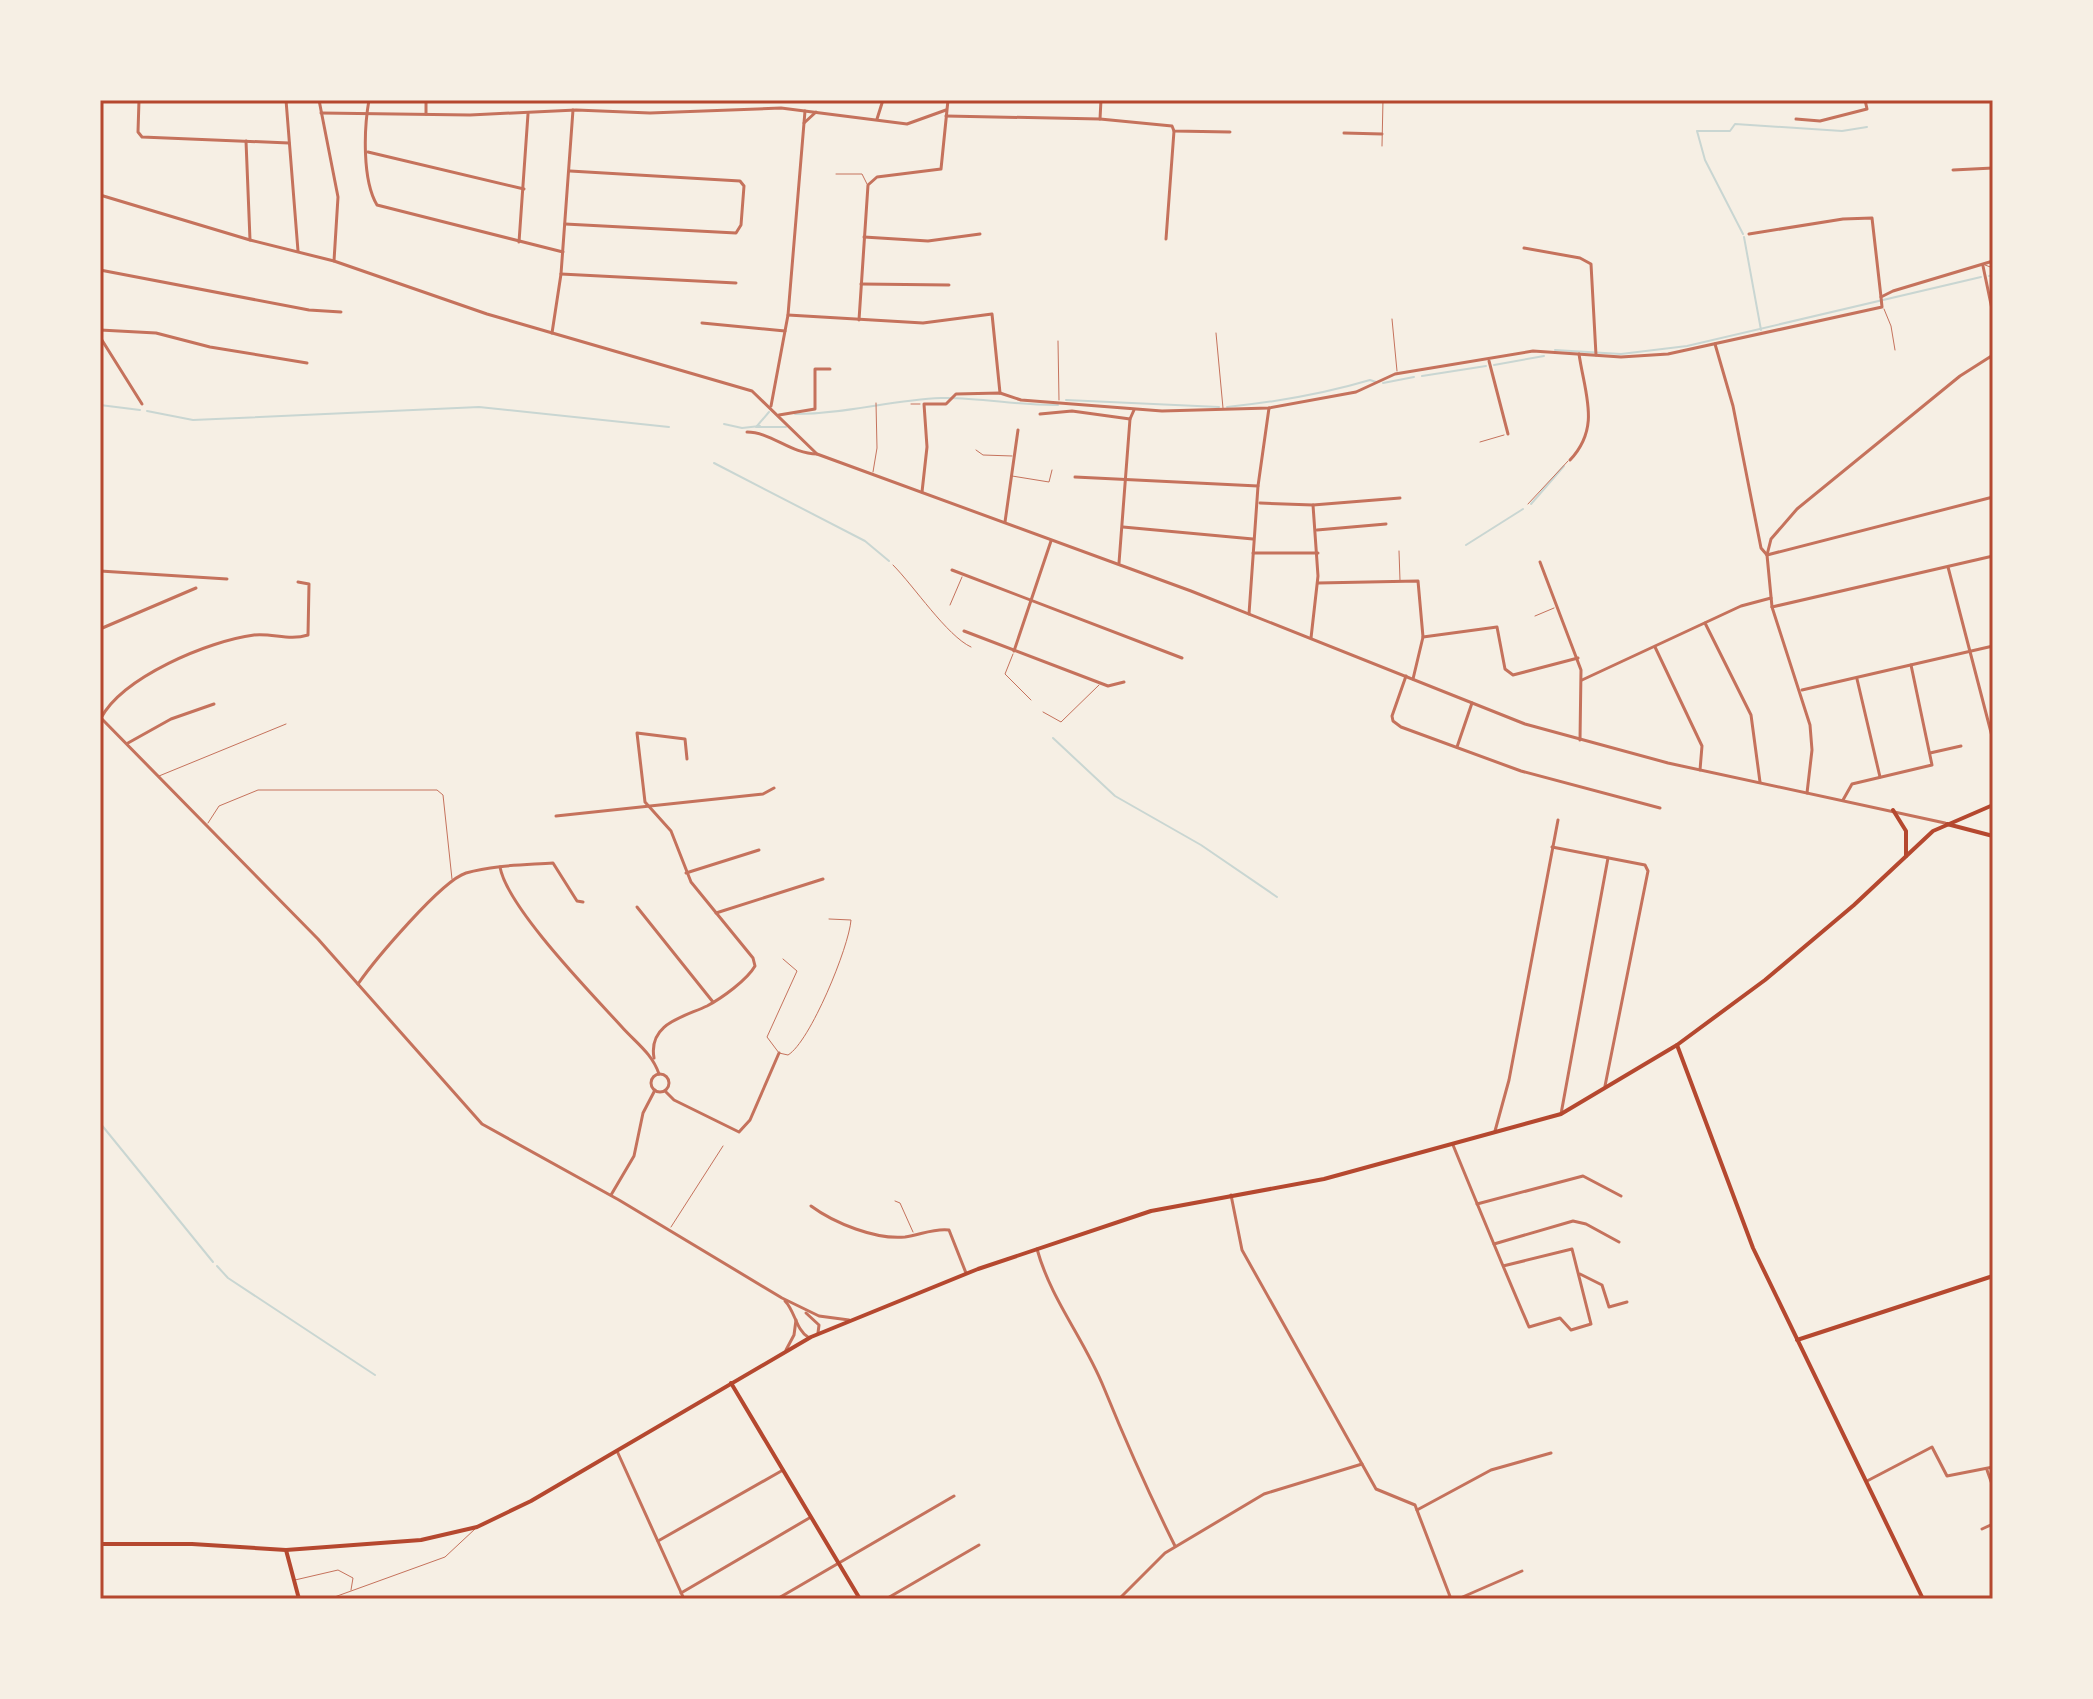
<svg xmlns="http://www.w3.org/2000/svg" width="2093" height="1699" viewBox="0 0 2093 1699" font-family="'PT Sans Narrow',sans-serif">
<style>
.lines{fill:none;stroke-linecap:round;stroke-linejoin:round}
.stream{stroke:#c9d6d2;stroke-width:2}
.service{stroke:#c5725c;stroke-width:1}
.minor{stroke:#c5725c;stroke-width:3}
.tertiary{stroke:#c5725c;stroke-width:3}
.secondary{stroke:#b5482f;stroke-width:4}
.primary{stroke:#b5482f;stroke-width:4}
.trunk{stroke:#b5482f;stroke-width:4}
.neatline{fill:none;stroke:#b5482f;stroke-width:3}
</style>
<rect width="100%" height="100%" fill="#f6efe4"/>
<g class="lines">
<g class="stream">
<path d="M1743,234L1705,160L1697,131H1730L1735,124L1842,131L1867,127"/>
<path d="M1744,237L1761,330"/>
<path d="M1989,276L1993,275"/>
<path d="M1555,350L1621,354L1687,346L1981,277"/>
<path d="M1494,365L1544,356"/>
<path d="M1422,376L1486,366"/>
<path d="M1383,383L1414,377"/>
<path d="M1066,400L1219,407"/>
<path d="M100,405L140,410"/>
<path d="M1227,407C1276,402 1323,394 1370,380L1376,382"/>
<path d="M147,411L193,420L479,407L669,427"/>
<path d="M795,414C845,414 891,400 941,398C980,397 1019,406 1058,405"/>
<path d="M724,424L742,428L760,426"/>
<path d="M757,426L769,412"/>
<path d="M756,427H786"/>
<path d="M714,463L865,541L889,561"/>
<path d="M1531,504L1564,466"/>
<path d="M1466,545L1523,509"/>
<path d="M1053,738L1115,796L1201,845L1277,897"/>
<path d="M100,1123L213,1262"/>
<path d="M217,1266L228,1278L375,1375"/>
</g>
<g class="service">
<path d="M1382,146L1383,100"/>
<path d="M836,174H862L867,184"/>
<path d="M1985,265L1993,268"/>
<path d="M1884,309L1891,326L1895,350"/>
<path d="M1392,319L1397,371"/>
<path d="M1216,333L1223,408"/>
<path d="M1058,341L1059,400"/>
<path d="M911,404H920"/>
<path d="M1480,442L1504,435"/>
<path d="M976,450L983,455L1012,456"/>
<path d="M873,472L877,448L876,403"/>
<path d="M1012,476L1049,482L1052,470"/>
<path d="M1528,504L1568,461"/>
<path d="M1399,551L1400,580"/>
<path d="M893,565C914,586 947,636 971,647"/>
<path d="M950,605L962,577"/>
<path d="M1535,616L1554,608"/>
<path d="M1013,654L1005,674L1031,700"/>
<path d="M1043,712L1061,722L1099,685"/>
<path d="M159,776L286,724"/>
<path d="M208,823L219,806L258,790H437L443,795L452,879"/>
<path d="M783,959L797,971L767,1037L779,1053L788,1055C810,1042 849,947 851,920L829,919"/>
<path d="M895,1201L900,1203L913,1232"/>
<path d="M671,1227L723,1146"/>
<path d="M295,1580L338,1570L353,1578L351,1590"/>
<path d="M329,1599L445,1557L475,1529"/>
</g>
<g class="minor">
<path d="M139,100L138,132L142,137L289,143"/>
<path d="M286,100L298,251"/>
<path d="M319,100L338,197L334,261"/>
<path d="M369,100C364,128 362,180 377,205L563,252"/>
<path d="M321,113L470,115L576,110L650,113L781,108L907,124L946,110"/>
<path d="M426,114V100"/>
<path d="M946,116L1100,119L1172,126L1174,131L1230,132"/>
<path d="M877,119L883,100"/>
<path d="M1100,119L1101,100"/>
<path d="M1796,119L1820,121L1867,109L1865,100"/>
<path d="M804,123L816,112"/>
<path d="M1344,133L1382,134"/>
<path d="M246,141L250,240"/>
<path d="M368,152L524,189"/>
<path d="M1953,170L1993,168"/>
<path d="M565,224L736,233L741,225L744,186L740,181L570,171"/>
<path d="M1749,234L1843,219L1872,218L1881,297"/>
<path d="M864,237L928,241L980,234"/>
<path d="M1166,239L1174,131"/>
<path d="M519,242L528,114"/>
<path d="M1524,248L1580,258L1591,264L1596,355"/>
<path d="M1983,266L1993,314"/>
<path d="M100,270L309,310L341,312"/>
<path d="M561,274L736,283"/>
<path d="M861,284L949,285"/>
<path d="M788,315L923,323L992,314L1000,393"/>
<path d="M859,320L868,185L877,177L941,169L948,100"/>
<path d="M702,323L785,331"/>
<path d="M100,330L156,333L210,347L307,363"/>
<path d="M552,333L561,274L573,110"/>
<path d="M100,337L142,404"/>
<path d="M1715,344L1733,406L1761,548L1767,555"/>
<path d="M1489,361L1508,434"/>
<path d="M771,406L788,315L805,111"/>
<path d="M1040,414L1072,411L1130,419L1134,410"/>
<path d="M779,415L815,409V369H830"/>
<path d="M747,432C771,432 791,454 817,454"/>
<path d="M1570,460C1601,427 1585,395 1579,354"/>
<path d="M1075,477L1258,486"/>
<path d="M922,492L927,447L924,404H946L956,394L1000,393L1021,400L1162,411L1269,408L1356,392L1395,374L1533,351L1621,357L1668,354L1882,307L1881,297L1893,291L1993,261"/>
<path d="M1260,503L1313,505L1400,498"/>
<path d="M1005,522L1018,430"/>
<path d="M1123,527L1253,539"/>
<path d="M1317,530L1386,524"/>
<path d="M1253,553H1318"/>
<path d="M1767,555L1993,497"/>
<path d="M1540,562L1581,670L1580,740"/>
<path d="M1119,563L1130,419"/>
<path d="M1948,567L1993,740"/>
<path d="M952,570L1182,658"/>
<path d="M100,571L227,579"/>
<path d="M1318,583L1418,581L1423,637L1413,679"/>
<path d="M1772,607L1993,556"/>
<path d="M1249,614L1258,486L1269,408"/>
<path d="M1705,623L1751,715L1760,782"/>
<path d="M100,629L196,588"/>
<path d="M964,631L1108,686L1124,682"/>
<path d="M1423,637L1497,627L1505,669L1513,675L1578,658"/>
<path d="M1311,638L1318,576L1313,505"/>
<path d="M1655,647L1702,746L1700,770"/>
<path d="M1014,651L1051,541"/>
<path d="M1406,676L1392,716L1393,721L1401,727L1521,771L1660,808"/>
<path d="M1857,679L1880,777"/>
<path d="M1582,680L1741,606L1771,598"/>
<path d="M1802,690L1993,646"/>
<path d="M101,718C123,677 208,641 254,635C273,633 289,641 308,635L309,584L298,582"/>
<path d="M128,743L171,719L214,704"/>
<path d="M1457,747L1472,703"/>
<path d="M1930,753L1961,746"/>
<path d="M1807,793L1812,750L1810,725L1772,607L1767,555L1771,539L1797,509L1960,376L1993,355"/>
<path d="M1843,800L1852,784L1932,765L1911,665"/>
<path d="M556,816L763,794L774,788"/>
<path d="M1552,847L1645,865L1648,871L1605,1086"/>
<path d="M500,867C507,907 591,993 621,1026C635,1042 652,1053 659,1074"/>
<path d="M686,873L759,850"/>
<path d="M637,907L713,1002"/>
<path d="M716,913L823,879"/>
<path d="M358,984C374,961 441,881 466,873C493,865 525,865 553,863L577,901L583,902"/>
<path d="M654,1058C648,1023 684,1017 707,1006C722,998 747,980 755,966L753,958L691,882L671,831L645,802L637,733L685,739L687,759"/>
<circle cx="660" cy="1083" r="9"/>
<path d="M665,1091L674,1100L739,1132L750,1120L779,1053"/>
<path d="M1561,1114L1608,858"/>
<path d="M1495,1131L1509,1080L1558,820"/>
<path d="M1453,1145C1478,1206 1503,1267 1529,1327L1560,1318L1571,1330L1591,1324L1572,1249L1503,1266"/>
<path d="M611,1195L634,1156L643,1113L655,1090"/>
<path d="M1231,1195L1242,1250L1376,1489L1415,1505L1451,1599"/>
<path d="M1477,1204L1583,1176L1621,1196"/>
<path d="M811,1206C834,1223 876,1240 905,1237C920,1235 934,1228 949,1230L966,1273"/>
<path d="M1494,1244L1573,1221L1586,1224L1619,1242"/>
<path d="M1037,1249C1051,1300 1085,1340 1104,1388C1126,1442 1149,1494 1175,1546"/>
<path d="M1580,1274L1602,1285L1609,1307L1627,1302"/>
<path d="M617,1451L684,1599"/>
<path d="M1987,1470L1993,1487"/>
<path d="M1867,1481L1932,1447L1947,1476L1993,1467"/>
<path d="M1417,1510L1491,1470L1551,1453"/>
<path d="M1982,1529L1993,1524"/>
<path d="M658,1541L783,1470"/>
<path d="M681,1593L811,1517"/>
<path d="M777,1599L954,1496"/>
<path d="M886,1599L979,1545"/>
<path d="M1119,1599L1165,1553L1264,1494L1362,1464"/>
<path d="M1458,1599L1522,1571"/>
</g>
<g class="tertiary">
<path d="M100,195L250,240L334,261L487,314L752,391L817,454L1191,591L1525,724L1668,763L1945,823"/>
<path d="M100,717L318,939L482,1124L619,1200L782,1298L819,1316L849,1320"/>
<path d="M785,1301C795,1311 796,1330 808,1337"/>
<path d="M806,1313L819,1325L818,1333"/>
<path d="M786,1350L794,1335L796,1320"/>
</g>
<g class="secondary">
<path d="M1677,1045L1753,1248L1923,1599"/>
<path d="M1797,1340L1993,1276"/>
<path d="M731,1383L860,1599"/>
</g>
<g class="primary">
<path d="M1893,810L1906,831V856"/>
<path d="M1947,824L1993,836"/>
<path d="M286,1550L421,1540L477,1527L531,1501L811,1337L978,1269L1151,1211L1324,1179L1561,1114L1677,1045L1765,980L1854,905L1933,831L1993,805"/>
</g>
<path class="trunk" d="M100,1544H192L286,1550L299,1599"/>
</g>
<rect width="2093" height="1699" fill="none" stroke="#f6efe4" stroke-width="204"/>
<rect x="102" y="102" width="1889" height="1495" class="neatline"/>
</svg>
